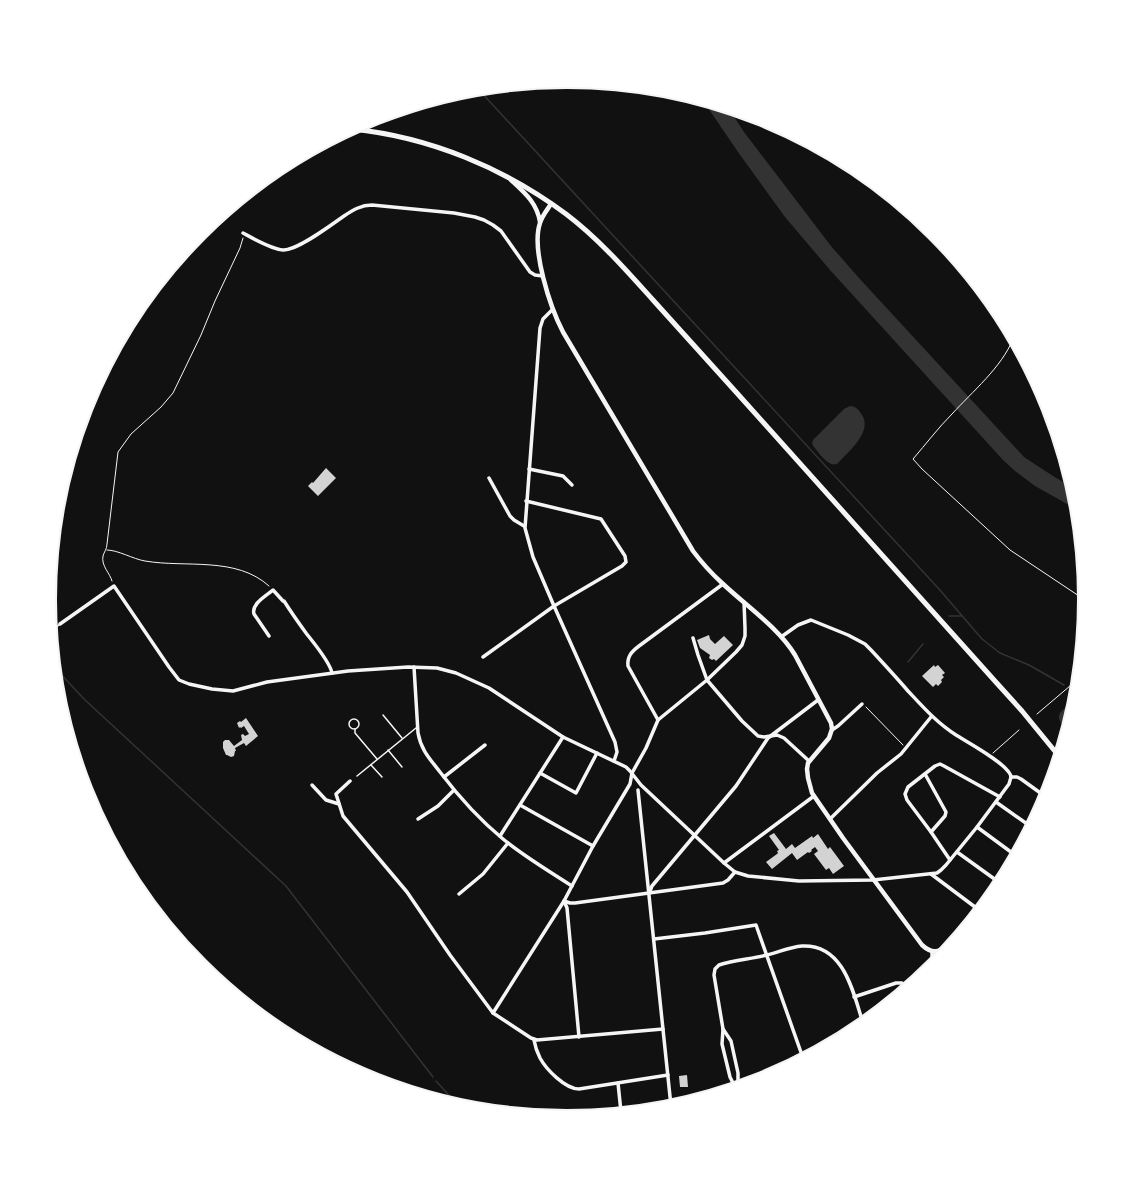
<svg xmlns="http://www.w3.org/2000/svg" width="1134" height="1198" viewBox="0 0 1134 1198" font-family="'PT Sans Narrow',sans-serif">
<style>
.water{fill:#333}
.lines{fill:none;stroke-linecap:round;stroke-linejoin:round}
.stream{stroke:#333;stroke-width:1.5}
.building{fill:#d3d3d3}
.path{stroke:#f5f5f5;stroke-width:1}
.service{stroke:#f5f5f5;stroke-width:1.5}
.minor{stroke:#f5f5f5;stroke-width:3.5}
.tertiary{stroke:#f5f5f5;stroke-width:4.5}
.secondary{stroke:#f5f5f5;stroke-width:5}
.rim{fill:none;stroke:#f5f5f5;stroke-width:2}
</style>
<rect width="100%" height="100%" fill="#111"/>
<g class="water">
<path d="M704,102L729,109L744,132L831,246L859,278L1024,457L1053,476L1072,487L1075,498L1076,509L1035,486L1015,471L1003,460L830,270L785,217L738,152Z"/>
<path d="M850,406C856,406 859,410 862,415C873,432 848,452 837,464C828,467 819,453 814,447L812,444L813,440L844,409Z"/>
<path d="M1067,707L1072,709L1066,729C1058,721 1055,714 1067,707Z"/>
</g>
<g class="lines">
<g class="stream">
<path d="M479,90L939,589L982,639L1000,653L1029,665L1064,685"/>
<path d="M949,616H962"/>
<path d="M908,662L923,644"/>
<path d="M56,669L84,699L286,886L433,1077"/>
<path d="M1071,690L1076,693"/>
<path d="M436,1081L457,1104"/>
</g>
</g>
<g class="building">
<path d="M326,468L336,478L318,496L308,486L312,482L313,483Z"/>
<path d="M709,635L710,639L715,644L724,636L733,645L716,661L714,659L712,660L709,658L710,655L700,648L697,640Z"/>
<path d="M934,665L935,667L938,665L945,673L942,675L944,677L941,680L942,682L938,686L936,684L933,687L922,676Z"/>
<path d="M246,718L258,736L246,746L244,743L235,748L236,751H235L234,756L231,757L227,755H226L223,748V742L225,740H229L234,746L242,740L241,735L243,734L245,736L249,734L244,726L241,728L240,727L239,728L237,723L240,721L241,722Z"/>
<path d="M774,833L786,849L792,844L795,848L812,836L813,838L818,834L828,849L830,847L844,866L833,874L829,868L826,870L814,854L818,851L815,847L811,850L812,851L809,853L808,852L797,860L792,853L772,869L766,862L777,854L778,853L777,851L779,850L769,836Z"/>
<path d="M687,1075L688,1087H680L679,1076Z"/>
</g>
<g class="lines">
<g class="path">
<path d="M1013,339C1002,367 972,392 952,414C938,428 926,444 913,459L922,469L1010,550L1085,600"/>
<path d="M107,550C118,550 133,559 145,561C186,568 236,556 269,586"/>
<path d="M112,581C110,573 101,566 103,556C104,552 107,549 107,544L118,452L131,434L161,407L173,393L201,335L215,301L240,248L243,238"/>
<path d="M866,707L903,745"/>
<path d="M1037,714L1077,680"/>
<path d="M993,753L1019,730"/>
</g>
<g class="service">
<path d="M52,631L60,624"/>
<path d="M383,715L402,738"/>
<circle cx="354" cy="724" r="5"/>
<path d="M355,729V733L377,759"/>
<path d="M388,750L402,767"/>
<path d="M371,765L382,777"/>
<path d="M357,776L416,728"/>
</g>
<g class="minor">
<path d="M243,233C254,239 271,249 283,250C297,251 331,225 344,216C353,210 361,205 372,205L454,213L475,217L484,220L493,225L501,231L530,272L535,275L543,276"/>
<path d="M553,309L543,319L540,328L525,528L533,557L554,606L615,742L617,752L614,761"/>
<path d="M529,469L563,476L572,485"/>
<path d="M489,478L510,516L514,520L524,526"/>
<path d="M60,624L114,586L169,667L179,680L189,684L212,689L233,691L267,682L348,671L408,667L437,668L456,673L489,688L563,737L626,767L630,771L641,785L724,863L735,872L748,876L799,881L873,880L937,873L941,870L946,865L977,827L1009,784L1011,777"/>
<path d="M269,636L254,614C251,604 266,596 273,590L283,601H284C291,612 298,622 306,633C313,642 330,662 332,673"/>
<path d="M781,637L798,625L811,620L848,635L865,644L871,650C884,664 896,677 908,691C923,707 937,723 956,735C967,742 1010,765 1011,777"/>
<path d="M693,638L698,655L707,680L742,721L758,736L764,737L777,735L784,738L809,761"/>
<path d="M483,657L554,606L622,566L626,562L625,556L601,519L526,501"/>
<path d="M414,667L418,733C421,750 430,759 440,772C459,797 480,820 503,839C525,857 549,871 572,886"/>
<path d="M658,720L628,666C627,657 631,652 639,646L723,584"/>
<path d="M832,730L838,726L862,704"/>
<path d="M540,773L576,793L597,753"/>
<path d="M925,774L946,812L945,816L931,832"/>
<path d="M444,777L485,745"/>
<path d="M1011,777H1017L1021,779L1046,797"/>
<path d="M350,781L336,794L343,816L407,892L450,955L493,1013L531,1038L537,1040L663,1029"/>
<path d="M312,785L326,800L339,804"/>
<path d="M638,790L671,1106"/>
<path d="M996,802L1030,826"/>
<path d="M520,805L593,846"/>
<path d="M418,819L438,806L454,790"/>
<path d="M830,819L877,773L901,754L931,717"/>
<path d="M977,827L1015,855"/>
<path d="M500,836L563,737"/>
<path d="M957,852L1000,883"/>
<path d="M950,860L931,832L907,800L905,794L908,787L935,766L940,764L944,766L1000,797"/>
<path d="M724,863L814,796"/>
<path d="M931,874L979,910"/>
<path d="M650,891L652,886L736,786L768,738L818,700"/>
<path d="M459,894L483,874L508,843"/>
<path d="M564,901L570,903H575L723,883L728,880L735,872"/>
<path d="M564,901L567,908L579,1037"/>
<path d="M654,939L705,933L756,925L803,1058"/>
<path d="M932,952V957L936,962"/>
<path d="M854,997L896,983H902L906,988"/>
<path d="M493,1013L564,901L593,846L630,784L632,773L646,748L658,720L707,680L736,652L742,645L745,636V628L744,602"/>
<path d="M723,1029L731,1041L738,1073V1086"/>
<path d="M534,1040C535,1046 537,1052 540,1058C546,1069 565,1089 579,1089L668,1075"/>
<path d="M618,1083L621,1112"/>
<path d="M735,1087L730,1077L722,1044L723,1029L714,975L715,969L719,965C734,960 751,959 767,955C779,952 790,947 802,946C844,944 853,992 863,1023"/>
</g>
<g class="tertiary">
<path d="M511,180C525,193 537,203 540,222"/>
<path d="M551,204C547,210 542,216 540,223C531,249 550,307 563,332L693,551C702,563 711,573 722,583C745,605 779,628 795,655L831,723L832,729L829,738L808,763L807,769L808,778L812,793L843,838L922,945C935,957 942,950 953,941"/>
</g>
<path class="secondary" d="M352,129C430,137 504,168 566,214C599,239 626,270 653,300C681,331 708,361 736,392C831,498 926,605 1022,711L1058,755"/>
</g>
<path d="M0 0H1134V1198H0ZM56 599a511 511 0 1 1 1022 0a511 511 0 1 1-1022 0Z" fill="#fff" fill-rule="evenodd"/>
<path class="rim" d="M56 599a511 511 0 1 1 1022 0a511 511 0 1 1-1022 0Z"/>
</svg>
